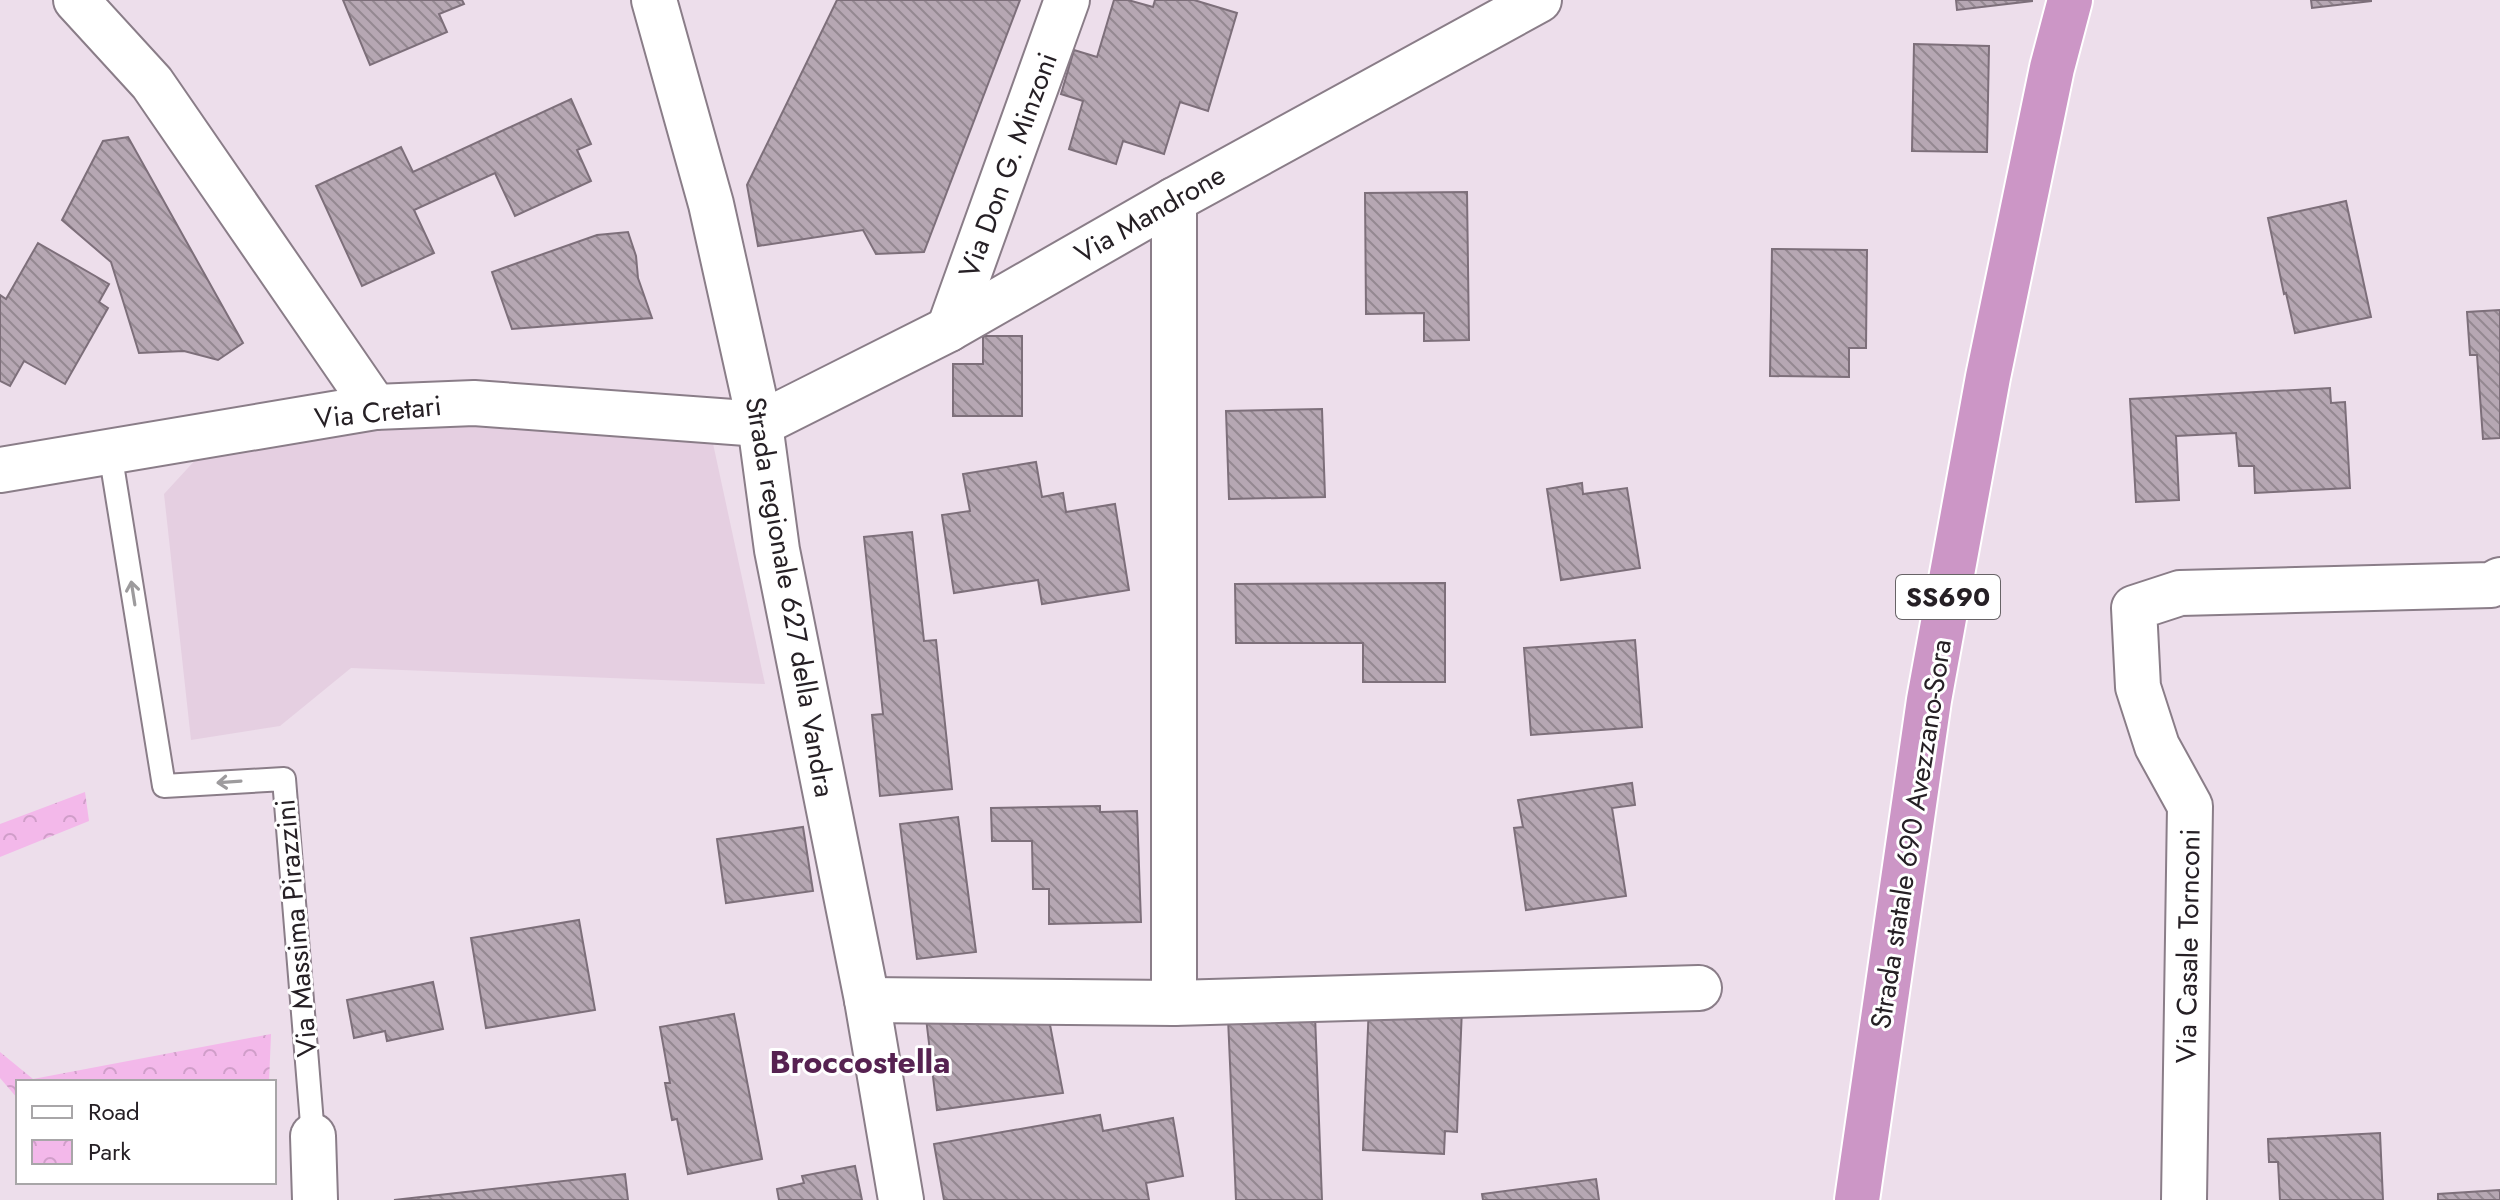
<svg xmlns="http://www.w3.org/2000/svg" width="2500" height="1200" viewBox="0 0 2500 1200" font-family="Jost,sans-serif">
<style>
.built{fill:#e5cfe1}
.park{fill:url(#park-crowns)}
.building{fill:url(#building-back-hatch);stroke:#7d6f7a;stroke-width:2}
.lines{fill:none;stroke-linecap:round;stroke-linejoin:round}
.service-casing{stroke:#8a7d88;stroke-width:26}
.minor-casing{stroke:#8a7d88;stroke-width:48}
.secondary-casing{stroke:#8a7d88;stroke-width:48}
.trunk-casing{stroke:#fff;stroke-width:48}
.service{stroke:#fff;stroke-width:22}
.minor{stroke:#fff;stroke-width:44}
.secondary{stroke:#fff;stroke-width:44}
.trunk{stroke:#cc96c6;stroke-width:44}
.oneway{stroke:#9d9b9d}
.labels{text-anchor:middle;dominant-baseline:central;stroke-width:6;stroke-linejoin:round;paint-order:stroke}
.shield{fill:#fff;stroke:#676366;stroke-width:2}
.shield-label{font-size:26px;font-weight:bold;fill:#262025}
.street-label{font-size:28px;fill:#262025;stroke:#fff}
.quarter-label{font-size:32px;font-weight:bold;fill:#562251;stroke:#fff}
</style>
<defs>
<pattern id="park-crowns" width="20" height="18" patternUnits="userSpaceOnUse" patternTransform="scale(2)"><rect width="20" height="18" fill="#f3b8ea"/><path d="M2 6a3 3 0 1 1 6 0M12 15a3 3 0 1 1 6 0" fill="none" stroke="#d09ec9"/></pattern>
<pattern id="building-back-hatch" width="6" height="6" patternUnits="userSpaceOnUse" patternTransform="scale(2)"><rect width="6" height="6" fill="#b6a7b3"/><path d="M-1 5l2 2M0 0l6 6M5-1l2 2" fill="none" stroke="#948891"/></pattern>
</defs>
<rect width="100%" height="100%" fill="#eddeeb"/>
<path class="built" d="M336,424L709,425L765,684L351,668L280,726L191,740L164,494L210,444Z"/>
<g class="park">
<path d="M85,792L89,821L0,857V824Z"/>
<path d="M271,1034L269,1082H18V1099L0,1078V1052L33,1079Z"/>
</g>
<g class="building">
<path d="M343,0H462L464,4L439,14L447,32L370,65Z"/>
<path d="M837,0H1020L924,252L876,254L863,230L758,246L747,185Z"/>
<path d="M1114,0H1128L1153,7L1155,0H1194L1237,13L1208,111L1180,102L1164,154L1123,141L1116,164L1069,149L1083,101L1061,94L1074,50L1097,57Z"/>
<path d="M1956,0H2032V1L1957,10Z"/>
<path d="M2311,0H2371V1L2312,8Z"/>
<path d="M1914,44L1989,46L1987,152L1912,151Z"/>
<path d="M571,99L591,144L577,150L591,181L515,216L495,173L414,210L434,253L362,286L316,186L401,147L413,172Z"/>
<path d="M128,137L243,343L218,360L184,351L139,353L111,262L62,220L103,141Z"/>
<path d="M1467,192L1469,340L1424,341V313L1366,314L1365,193Z"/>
<path d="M2346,201L2371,317L2295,333L2286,293L2284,294L2268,218Z"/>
<path d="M628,232L636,256L638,278L652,318L512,329L492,272L597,235Z"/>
<path d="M38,243L109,284L99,302L108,308L65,384L24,361L10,386L0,381V295L6,299Z"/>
<path d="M1772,249L1867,250L1866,348H1849V377L1770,376Z"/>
<path d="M2500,310V438L2483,439L2477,355H2470L2467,312Z"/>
<path d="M983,336H1022V416H953V364H983Z"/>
<path d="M2330,388L2331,403L2345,402L2350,488L2255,493L2254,466H2239L2236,433L2176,436L2179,500L2136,502L2130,399Z"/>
<path d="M1322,409L1325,497L1229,499L1226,411Z"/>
<path d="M1036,462L1042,497L1063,493L1066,512L1115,504L1129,590L1042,604L1038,580L954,593L942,515L970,511L963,474Z"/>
<path d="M1582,483L1583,494L1627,488L1640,568L1561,580L1547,489Z"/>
<path d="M912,532L924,641L936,640L952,789L880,796L872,715L883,714L864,537Z"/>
<path d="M1445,583V682H1363V643H1236L1235,584Z"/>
<path d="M1635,640L1642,727L1531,735L1524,648Z"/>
<path d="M1632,783L1635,805L1612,808L1626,896L1526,910L1514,828L1523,827L1518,800Z"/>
<path d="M1100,806V812L1137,811L1141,922L1049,924V889H1033L1032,841H992L991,808Z"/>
<path d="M958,817L976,952L917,959L900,824Z"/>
<path d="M803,827L813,891L726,903L717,839Z"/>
<path d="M579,920L595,1010L486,1028L471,938Z"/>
<path d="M433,982L443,1029L387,1041L385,1031L354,1038L347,1000Z"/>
<path d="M1369,1004L1462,1008L1457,1132L1445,1131L1444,1154L1363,1150Z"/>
<path d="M1047,1009L1063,1093L937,1110L926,1018Z"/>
<path d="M734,1014L762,1159L688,1174L677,1119L672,1120L665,1083H670L660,1027Z"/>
<path d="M1315,1015L1322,1200H1236L1228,1018Z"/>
<path d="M1100,1115L1103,1131L1173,1118L1183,1176L1146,1183L1149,1200H944L934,1144Z"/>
<path d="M2380,1133L2383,1200H2280L2278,1162H2269L2268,1139Z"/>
<path d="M855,1166L862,1200H779L777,1189L804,1183L802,1176Z"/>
<path d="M625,1174L628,1200H394Z"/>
<path d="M1596,1179L1599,1200H1483L1482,1194Z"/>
<path d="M2500,1190V1200H2438V1194Z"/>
</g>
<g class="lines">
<defs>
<path id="service" d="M110,452L164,786L284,779L313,1136"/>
<g id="minor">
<path d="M76,0L152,83L375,407"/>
<path d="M1174,200V1003"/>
<path d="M949,329L1067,0"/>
<path d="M0,470L375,407L474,403L760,424L949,329L1174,200L1539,0"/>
<path d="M867,1000L1174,1003L1699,988"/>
<path d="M313,1136L315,1200"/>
<path d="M2184,1200L2190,806L2157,746L2138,687L2134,608L2180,593L2491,585L2500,580"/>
</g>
<path id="secondary" d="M654,0L711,204L760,424L777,550L867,1000L901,1200"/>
<path id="trunk" d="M1857,1200L1929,700L1988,377L2052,68L2070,0"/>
</defs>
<use href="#service" class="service-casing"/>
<use href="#minor" class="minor-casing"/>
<use href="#secondary" class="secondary-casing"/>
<use href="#trunk" class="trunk-casing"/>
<use href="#service" class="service"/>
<use href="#minor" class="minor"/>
<use href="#secondary" class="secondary"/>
<use href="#trunk" class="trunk"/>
</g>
<defs><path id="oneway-shaft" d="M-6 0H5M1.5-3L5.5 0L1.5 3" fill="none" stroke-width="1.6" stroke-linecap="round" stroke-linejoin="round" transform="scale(2)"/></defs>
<g class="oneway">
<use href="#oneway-shaft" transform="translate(133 593) rotate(-99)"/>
<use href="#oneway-shaft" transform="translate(229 782) rotate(176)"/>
</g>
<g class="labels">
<rect class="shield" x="1896" y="575" width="104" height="44" rx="6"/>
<g class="shield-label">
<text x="1948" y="597">SS690</text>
</g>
<g class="street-label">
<text transform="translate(1008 165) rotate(-70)">Via Don G. Minzoni</text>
<text transform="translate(1150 214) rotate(-30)">Via Mandrone</text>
<text transform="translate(378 412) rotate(-6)">Via Cretari</text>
<text transform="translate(790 597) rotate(80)">Strada regionale 627 della Vandra</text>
<text transform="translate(1911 834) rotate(-81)">Strada statale 690 Avezzano-Sora</text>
<text transform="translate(296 928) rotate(-95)">Via Massima Pirazzini</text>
<text transform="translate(2188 946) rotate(-89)">Via Casale Tornconi</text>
</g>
<g class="quarter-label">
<text x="860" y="1062">Broccostella</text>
</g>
</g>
<rect x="16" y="1080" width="260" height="104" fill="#ffffff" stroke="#a8a6a8" stroke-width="2"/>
<rect x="32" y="1106" width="40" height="12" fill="#ffffff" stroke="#a8a6a8" stroke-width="2"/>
<text x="88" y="1120" font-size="24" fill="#262025">Road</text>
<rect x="32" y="1140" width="40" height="24" fill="url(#park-crowns)" stroke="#a8a6a8" stroke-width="2"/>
<text x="88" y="1160" font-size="24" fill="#262025">Park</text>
</svg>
